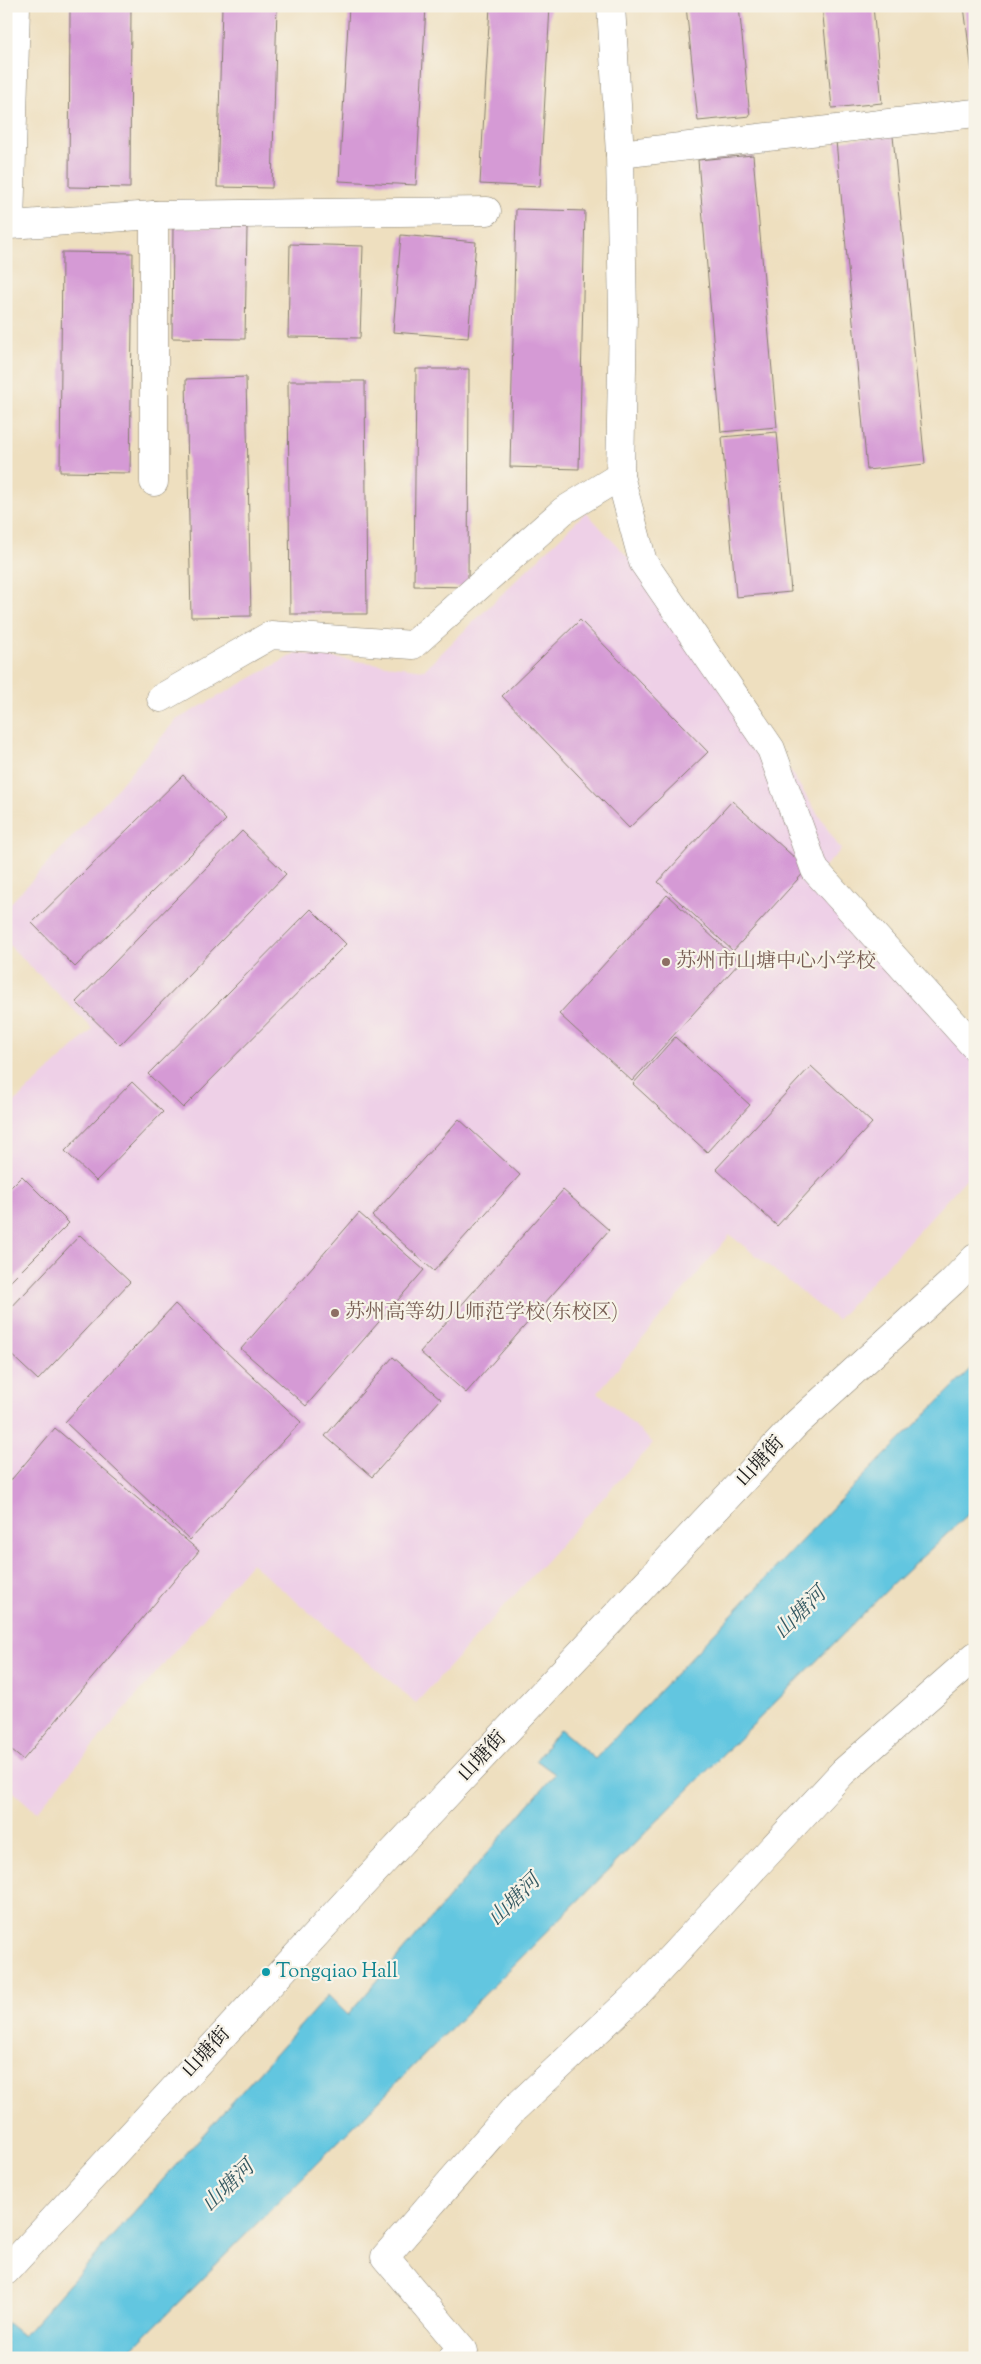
<svg xmlns="http://www.w3.org/2000/svg" width="981" height="2364" viewBox="0 0 981 2364" font-family="'Sorts Mill Goudy','Noto Serif SC',serif">
<style>
.built{fill:#eed0e7}
.water{fill:#62c6e0;stroke:#3f717e}
.building{fill:#d59ad5}
.lines{fill:none;stroke-linecap:round;stroke-linejoin:round}
.minor-casing{stroke:#857e6e;stroke-width:29}
.minor{stroke:#fff;stroke-width:28}
.education-dot{fill:#8d6e63;stroke:#f7f3e8;stroke-width:2}
.culture-dot{fill:#0f9aa8;stroke:#f7f3e8;stroke-width:2}
.labels{text-anchor:middle;dominant-baseline:central;stroke-width:4.5;stroke-linejoin:round;paint-order:stroke}
.education-label{font-size:20px;fill:#785e54;stroke:#f7f3e8;text-anchor:start}
.street-label{font-size:20px;fill:#1c1c1c;stroke:#f7f3e8}
.culture-label{font-size:20px;fill:#0d838f;stroke:#f7f3e8;text-anchor:start}
.water-label{font-size:21px;font-style:italic;fill:#345861;stroke:#f7f3e8}
</style>
<rect width="100%" height="100%" fill="#f7f3e8"/>
<filter id="ink" filterUnits="userSpaceOnUse"><feTurbulence type="fractalNoise" baseFrequency=".02" numOctaves="2"/><feDisplacementMap in="SourceGraphic" scale="10" xChannelSelector="R" yChannelSelector="G"/><feConvolveMatrix kernelMatrix="1 2 1 2 8 2 1 2 1" color-interpolation-filters="sRGB"/></filter>
<filter id="wash" filterUnits="userSpaceOnUse"><feTurbulence type="fractalNoise" baseFrequency=".0096" numOctaves="4" result="noise"/><feDisplacementMap in="SourceGraphic" scale="20" xChannelSelector="R" yChannelSelector="G"/><feGaussianBlur stdDeviation="1.12" result="paint"/><feColorMatrix in="noise" values="0 0 0 0 0 0 0 0 0 0 0 0 0 0 0 0 0 1.4 0 .05"/><feComposite in="paint" operator="in"/></filter>
<g filter="url(#wash)">
<rect width="100%" height="100%" fill="#eedfbf"/>
<path class="built" d="M586,512L710,646L841,850L814,877L975,1046V1169L837,1320L730,1235L598,1392L653,1443L416,1703L251,1563L36,1812L6,1785V1110L93,1029L6,942V908L114,792L176,720L296,653L424,670Z"/>
<path class="water" d="M975,1365V1508L895,1582L123,2358H6V2322L23,2336L328,1995L348,2015L555,1774L536,1760L560,1729L595,1759L838,1502Z"/>
<g id="blocks">
<g class="building">
<path d="M70,6H131L130,188L69,187Z"/>
<path d="M222,6H277L272,188L217,187Z"/>
<path d="M349,6H426L416,185L339,181Z"/>
<path d="M490,6H550L540,187L480,184Z"/>
<path d="M686,6H739L750,116L698,121Z"/>
<path d="M822,6H873L882,103L832,108Z"/>
<path d="M964,6H975V89H974Z"/>
<path d="M893,136L925,464L867,470L836,141Z"/>
<path d="M753,155L777,427L721,432L698,160Z"/>
<path d="M516,209L585,211L579,469L510,467Z"/>
<path d="M173,227L247,228L245,339L172,338Z"/>
<path d="M401,235L476,242L468,338L393,332Z"/>
<path d="M290,244L363,246L360,338L288,337Z"/>
<path d="M62,252L133,253L130,473L60,472Z"/>
<path d="M416,369H469L468,587L414,586Z"/>
<path d="M246,377L251,616L191,617L186,379Z"/>
<path d="M288,381H365L367,614H290Z"/>
<path d="M777,432L791,592L736,597L722,437Z"/>
<path d="M580,620L708,752L629,828L502,696Z"/>
<path d="M183,775L226,820L75,967L32,923Z"/>
<path d="M732,801L807,869L733,951L658,882Z"/>
<path d="M242,831L286,874L120,1045L76,1002Z"/>
<path d="M667,895L740,962L632,1081L559,1014Z"/>
<path d="M311,909L346,944L183,1108L148,1074Z"/>
<path d="M675,1037L750,1105L707,1152L633,1084Z"/>
<path d="M811,1066L872,1123L777,1226L716,1169Z"/>
<path d="M132,1082L163,1112L96,1181L65,1151Z"/>
<path d="M459,1119L520,1175L434,1271L372,1216Z"/>
<path d="M22,1176L69,1223L6,1286V1192Z"/>
<path d="M563,1190L609,1230L466,1393L420,1352Z"/>
<path d="M359,1213L424,1270L306,1406L241,1349Z"/>
<path d="M80,1235L130,1282L38,1380L6,1350V1313Z"/>
<path d="M175,1304L301,1422L190,1540L65,1422Z"/>
<path d="M393,1357L441,1399L372,1477L325,1436Z"/>
<path d="M55,1428L199,1551L23,1760L6,1746V1486Z"/>
</g>
</g>
</g>
<g filter="url(#ink)">
<use href="#blocks" fill-opacity="0" stroke="#857e6e" stroke-width="1"/>
<g class="lines">
<defs>
<g id="minor">
<path d="M16,6L10,225L154,215L487,211"/>
<path d="M611,6L620,154L623,315L620,476L643,562L771,749L815,870L975,1047"/>
<path d="M620,154L975,113"/>
<path d="M154,482V215"/>
<path d="M161,698L271,635L413,645L563,511L620,476"/>
<path d="M6,2271L356,1891L796,1424L952,1282L975,1258"/>
<path d="M452,2358L464,2351L385,2257L513,2110L638,1993L843,1772L975,1656"/>
</g>
</defs>
<use href="#minor" class="minor-casing"/>
<use href="#minor" class="minor"/>
</g>
</g>
<g class="education-dot">
<circle cx="666" cy="962" r="5"/>
<circle cx="335" cy="1313" r="5"/>
</g>
<circle class="culture-dot" cx="266" cy="1972" r="5"/>
<g class="labels">
<g class="education-label">
<text x="676" y="962">苏州市山塘中心小学校</text>
<text x="345" y="1313">苏州高等幼儿师范学校(东校区)</text>
</g>
<g class="street-label">
<text transform="translate(761 1462) rotate(-47)">山塘街</text>
<text transform="translate(483 1757) rotate(-47)">山塘街</text>
<text transform="translate(207 2053) rotate(-47)">山塘街</text>
</g>
<g class="culture-label">
<text x="276" y="1972">Tongqiao Hall</text>
</g>
<g class="water-label">
<text transform="translate(801 1614) rotate(-45)">山塘河</text>
<text transform="translate(515 1901) rotate(-45)">山塘河</text>
<text transform="translate(229 2187) rotate(-44)">山塘河</text>
</g>
</g>
<rect width="981" height="2364" fill="none" stroke="#f7f3e8" stroke-width="25"/>
</svg>
